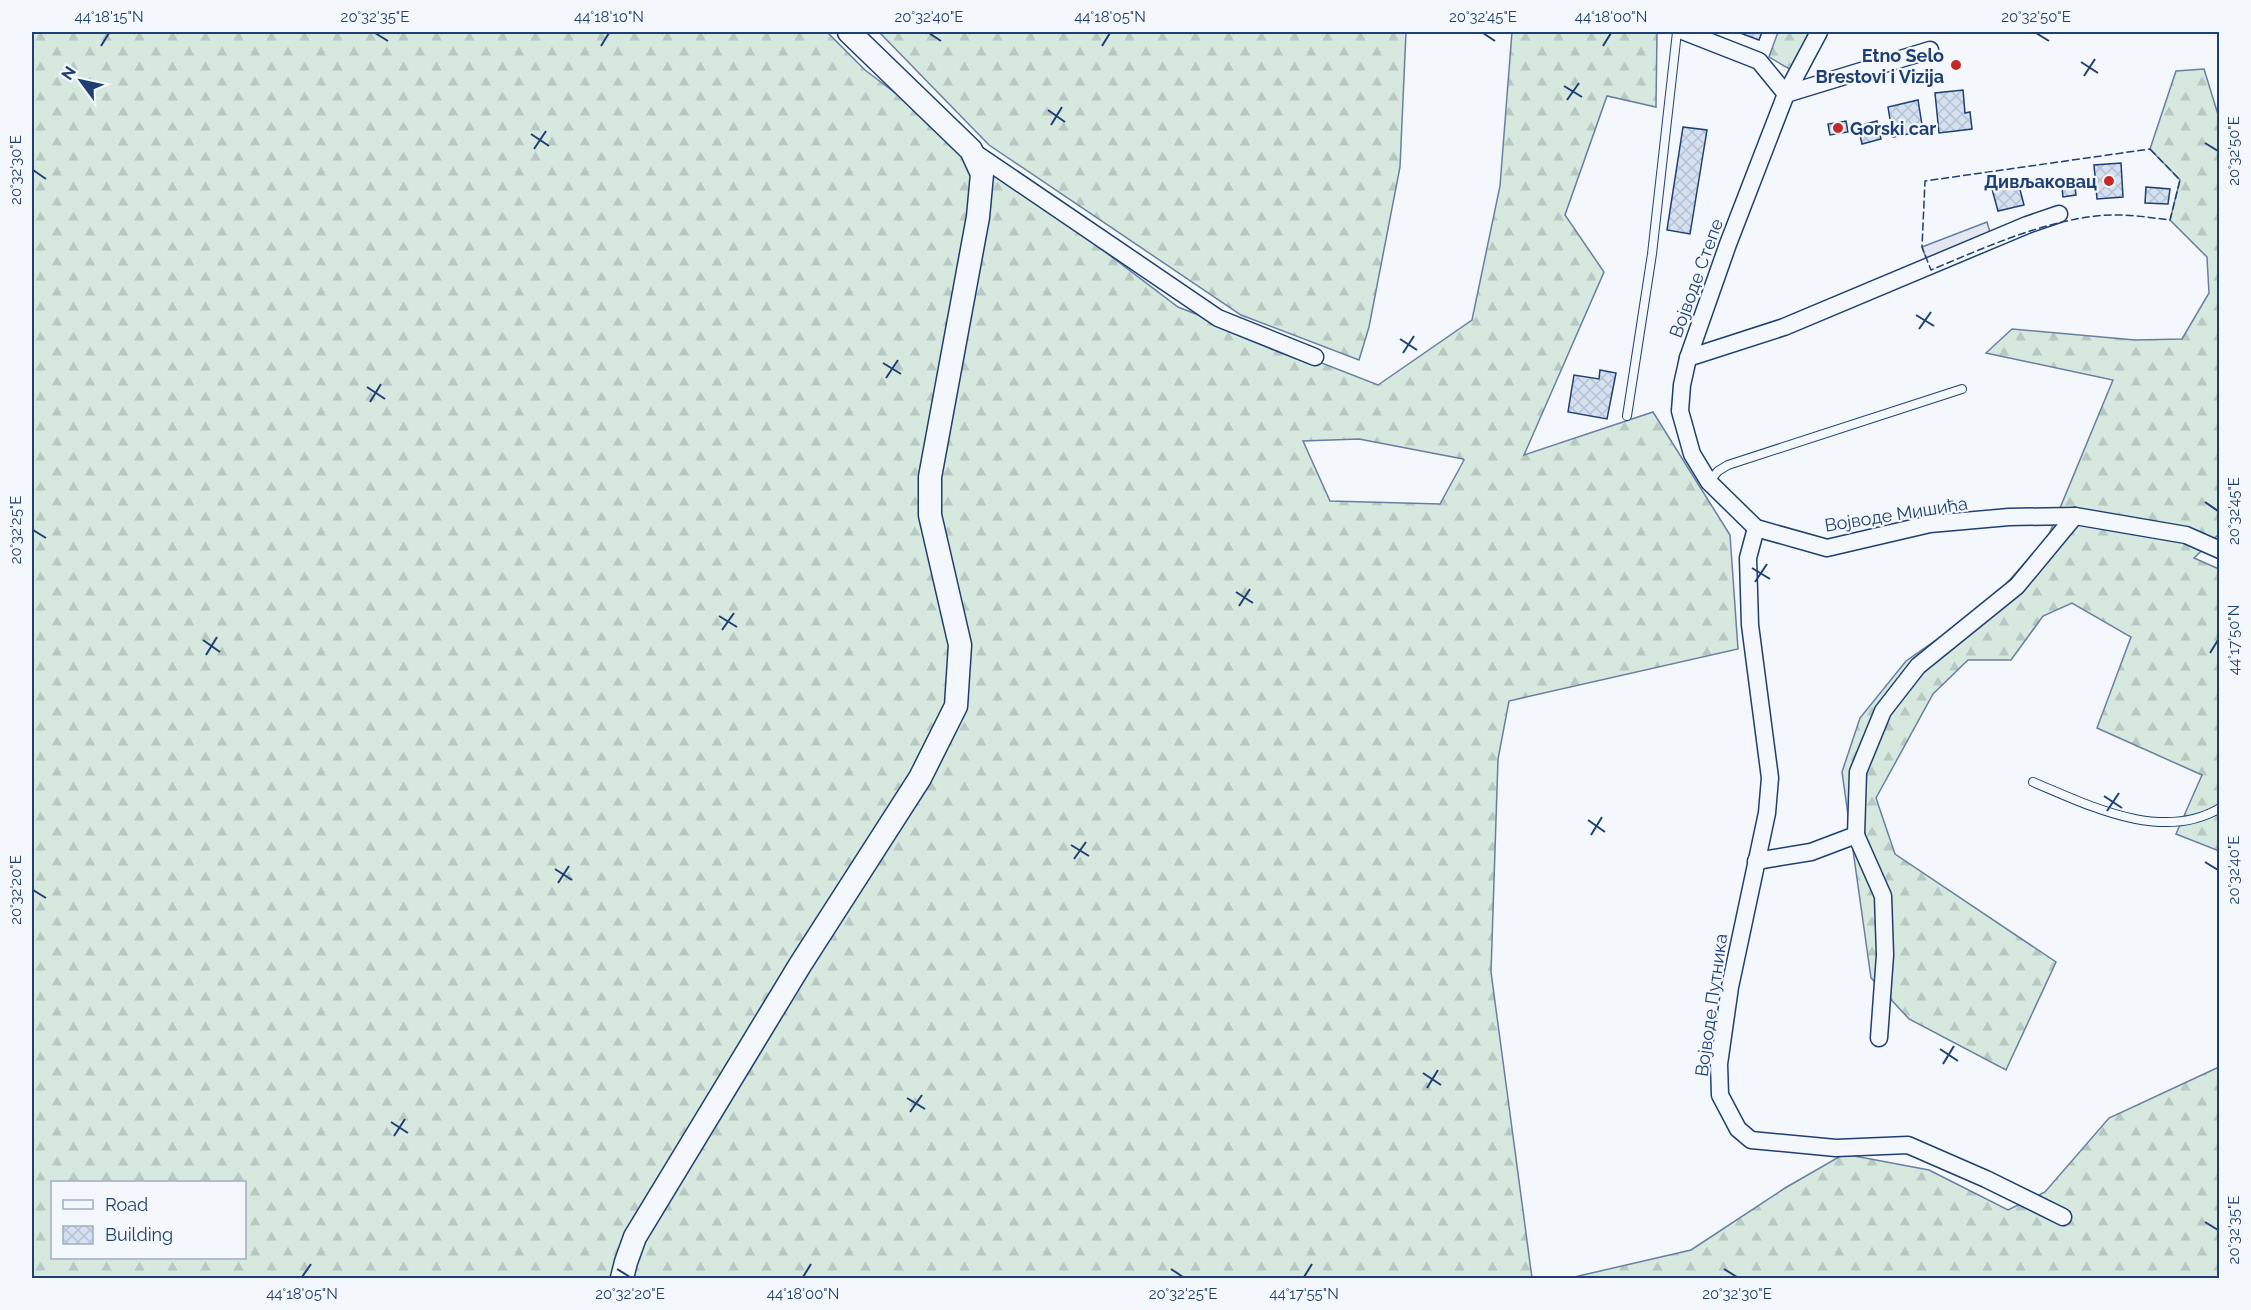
<svg xmlns="http://www.w3.org/2000/svg" width="2251" height="1310" viewBox="0 0 2251 1310" font-family="Raleway,sans-serif">
<style>
.forest{fill:url(#forest-firs);stroke:#687fa3;stroke-width:1.5;fill-rule:evenodd}
.parking{fill:#e3e8f0;stroke:#687fa3;stroke-width:1.5}
.building{fill:url(#building-cross-hatch);stroke:#1d3f73;stroke-width:1.5}
.lines{fill:none;stroke-linecap:round;stroke-linejoin:round}
.lane-casing{stroke:#1d3f73;stroke-width:10}
.street-casing{stroke:#1d3f73;stroke-width:19}
.secondary-casing{stroke:#1d3f73;stroke-width:25}
.lane{stroke:#f4f7fb;stroke-width:8}
.street{stroke:#f4f7fb;stroke-width:16}
.secondary{stroke:#f4f7fb;stroke-width:22}
.fence{stroke:#1d3f73;stroke-width:1.5;stroke-dasharray:8 3;stroke-linecap:butt}
.ticks{fill:none;stroke:#1d3f73;stroke-width:2}
.poi-dot{fill:#c62828;stroke:#f4f7fb;stroke-width:2}
.labels{text-anchor:middle;dominant-baseline:central;stroke-width:4.5;stroke-linejoin:round;paint-order:stroke}
.poi-label{font-size:18px;font-weight:bold;fill:#1d3f73;stroke:#f4f7fb;text-anchor:end}
.street-label{font-size:18px;fill:#1d3f73;stroke:#f4f7fb}
.neatline{fill:none;stroke:#1d3f73;stroke-width:2}
.ticks-label{font-size:15px;text-anchor:middle;fill:#1d3f73}
</style>
<defs>
<pattern id="forest-firs" width="22" height="20" patternUnits="userSpaceOnUse" patternTransform="scale(1.5)"><rect width="22" height="20" fill="#d7e8df"/><path d="M5 1l3.5 6h-7zM16 11l3.5 6h-7z" fill="#b8c8c3"/></pattern>
<pattern id="building-cross-hatch" width="8" height="8" patternUnits="userSpaceOnUse" patternTransform="scale(1.5)"><rect width="8" height="8" fill="#d5e0f0"/><path d="M0 0l8 8M0 8l8-8" fill="none" stroke="#b6c1d1"/></pattern>
</defs>
<rect width="100%" height="100%" fill="#f4f7fb"/>
<g class="forest">
<path d="M32,32H827L865,70L1178,307L1378,385L1472,320L1500,186L1512,32H1657L1656,107L1607,96L1565,215L1604,272L1524,455L1653,412L1730,535L1738,649L1509,701L1498,759L1491,972L1532,1278H32ZM1359,439L1463,459L1464,460L1440,504L1330,501L1303,441ZM52,1182H244V1258H52Z"/>
<path d="M879,32H1406L1400,167L1369,327L1359,360L1241,315L989,145Z"/>
<path d="M1778,32H1809L1791,70L1769,57Z"/>
<path d="M2204,69L2220,121V533L2194,558L2219,569V851L2176,834L2202,775L2097,728L2131,637L2072,603L2043,616L2011,660H1968L1933,694L1876,798L1895,854L2056,962L2006,1070L1909,1019L1871,978L1842,772L1860,718L1906,661L1989,603L2048,537L2113,380L1986,353L2012,329L2135,340L2182,339L2209,293L2207,257L2170,220L2180,180L2150,149L2176,71Z"/>
<path d="M2219,1067V1278H1570L1691,1250L1785,1188L1844,1154L1929,1170L2008,1210L2045,1192L2109,1118Z"/>
</g>
<path class="parking" d="M1987,222L1992,239L1929,266L1922,247Z"/>
<g class="building">
<path d="M1740,32H1762L1759,40L1740,33Z"/>
<path d="M1963,90L1965,113L1970,112L1972,129L1939,133L1935,93Z"/>
<path d="M1918,100L1923,131L1893,137L1888,107Z"/>
<path d="M1846,121L1848,132L1830,135L1828,124Z"/>
<path d="M1877,121L1881,139L1862,144L1858,126Z"/>
<path d="M1683,127L1707,130L1690,234L1667,230Z"/>
<path d="M2121,163L2123,197L2097,199L2094,165Z"/>
<path d="M2074,178L2076,195L2063,197L2061,180Z"/>
<path d="M2018,182L2024,205L1998,211L1992,189Z"/>
<path d="M2146,187L2170,189L2168,204L2145,203Z"/>
<path d="M1600,370L1616,373L1607,419L1568,412L1574,375L1599,379Z"/>
</g>
<g class="lines">
<defs>
<g id="lane">
<path d="M1627,416L1652,254L1677,32"/>
<path d="M1709,482L1718,471L1728,465L1962,389"/>
<path d="M2033,782C2088,805 2162,843 2220,808"/>
</g>
<g id="street">
<path d="M1685,32L1759,61L1786,94L1930,50"/>
<path d="M1819,32L1786,94L1728,244L1688,358L1682,385L1680,411L1692,454L1709,482L1756,528L1827,548L1930,524L2009,517L2075,516L2186,535L2220,550"/>
<path d="M971,150L1218,318L1315,357"/>
<path d="M1688,358L1784,327L2027,225L2059,214"/>
<path d="M1756,528L1748,558L1750,625L1770,778L1767,813L1730,987L1719,1064L1720,1095L1738,1129L1751,1140L1836,1148L1908,1145L1986,1179L2063,1217"/>
<path d="M1756,861L1811,852L1856,835"/>
<path d="M1879,1038L1885,955L1883,896L1856,835L1858,772L1883,711L1918,666L2017,586L2075,516"/>
</g>
<path id="secondary" d="M622,1278L626,1262L635,1237L800,965L920,778L956,706L960,645L930,515V477L978,217L982,174L971,150L849,32"/>
</defs>
<use href="#lane" class="lane-casing"/>
<use href="#street" class="street-casing"/>
<use href="#secondary" class="secondary-casing"/>
<use href="#lane" class="lane"/>
<use href="#street" class="street"/>
<use href="#secondary" class="secondary"/>
<path class="fence" d="M2150,149L2180,180L2170,220C2146,217 2121,213 2096,216C2038,223 1984,248 1931,270L1922,247L1925,181Z"/>
</g>
<path class="ticks" d="M375,33L388,41M929,33L941,41M1483,33L1495,41M2036,33L2049,41M101,46L109,33M601,46L609,33M1102,46L1110,33M1603,46L1611,33M2081,62L2098,73M2084,76L2095,59M1564,86L1582,97M1567,100L1579,83M1048,110L1065,122M1051,125L1062,107M531,134L549,146M2205,143L2218,151M534,149L546,131M33,170L46,179M1916,315L1934,326M1919,329L1931,312M1400,339L1417,350M1403,353L1414,336M883,363L901,374M886,378L898,360M367,387L385,399M370,402L381,384M2205,502L2218,511M33,530L46,538M1752,568L1770,579M1755,582L1767,564M1236,592L1253,603M1239,606L1250,589M719,616L737,627M722,630L734,613M203,640L220,652M2210,653L2218,640M206,655L217,637M2104,796L2122,808M2107,811L2119,793M1588,820L1605,832M1591,835L1602,817M1071,845L1089,856M1074,859L1086,842M2205,862L2218,870M555,869L572,880M558,883L569,866M33,890L46,898M1940,1049L1958,1061M1943,1064L1954,1046M1423,1073L1441,1085M1427,1088L1438,1070M907,1098L925,1109M910,1112L922,1095M391,1122L408,1133M394,1136L405,1119M2205,1222L2218,1230M617,1269L630,1277M1171,1269L1183,1277M1724,1269L1737,1277M302,1277L311,1264M803,1277L811,1264M1304,1277L1312,1264"/>
<g class="poi-dot">
<circle cx="1956" cy="65" r="6"/>
<circle cx="1838" cy="128" r="6"/>
<circle cx="2109" cy="181" r="6"/>
</g>
<g class="labels">
<g class="poi-label">
<text x="1944" y="55">Etno Selo<tspan x="1944" dy="21">Brestovi i Vizija</tspan></text>
<text x="1850" y="128" text-anchor="start">Gorski car</text>
<text x="2097" y="181">Дивљаковац</text>
</g>
<g class="street-label">
<text transform="translate(1696 278) rotate(-70)">Војводе Степе</text>
<text transform="translate(1896 514) rotate(-9)">Војводе Мишића</text>
<text transform="translate(1711 1005) rotate(-82)">Војводе Путника</text>
</g>
</g>
<rect width="2251" height="1310" fill="none" stroke="#f4f7fb" stroke-width="66"/>
<rect x="51" y="1181" width="195" height="78" fill="#f4f7fb" stroke="#9eadc5" stroke-width="1.5"/>
<rect x="63" y="1200" width="30" height="9" fill="#f4f7fb" stroke="#9eadc5" stroke-width="1.5"/>
<text x="105" y="1211" font-size="18" fill="#1d3f73">Road</text>
<rect x="63" y="1226" width="30" height="18" fill="url(#building-cross-hatch)" stroke="#9eadc5" stroke-width="1.5"/>
<text x="105" y="1241" font-size="18" fill="#1d3f73">Building</text>
<g transform="translate(81 81) rotate(303)" stroke="#f4f7fb" stroke-width="4.5" paint-order="stroke">
<path d="M0-4.5L10 22L0 15L-10 22Z" fill="#1d3f73"/>
<text y="-9" font-size="16" font-weight="bold" text-anchor="middle" fill="#1d3f73">N</text>
</g>
<rect x="33" y="33" width="2185" height="1244" class="neatline"/>
<g class="ticks-label">
<text x="109" y="22">44°18'15"N</text>
<text x="375" y="22">20°32'35"E</text>
<text x="609" y="22">44°18'10"N</text>
<text x="929" y="22">20°32'40"E</text>
<text x="1110" y="22">44°18'05"N</text>
<text x="1483" y="22">20°32'45"E</text>
<text x="1611" y="22">44°18'00"N</text>
<text x="2036" y="22">20°32'50"E</text>
<text transform="translate(2234 151) rotate(-90)" y="5">20°32'50"E</text>
<text transform="translate(16 170) rotate(-90)" y="5">20°32'30"E</text>
<text transform="translate(2234 511) rotate(-90)" y="5">20°32'45"E</text>
<text transform="translate(16 530) rotate(-90)" y="5">20°32'25"E</text>
<text transform="translate(2234 640) rotate(-90)" y="5">44°17'50"N</text>
<text transform="translate(2234 870) rotate(-90)" y="5">20°32'40"E</text>
<text transform="translate(16 890) rotate(-90)" y="5">20°32'20"E</text>
<text transform="translate(2234 1230) rotate(-90)" y="5">20°32'35"E</text>
<text x="302" y="1299">44°18'05"N</text>
<text x="630" y="1299">20°32'20"E</text>
<text x="803" y="1299">44°18'00"N</text>
<text x="1183" y="1299">20°32'25"E</text>
<text x="1304" y="1299">44°17'55"N</text>
<text x="1737" y="1299">20°32'30"E</text>
</g>
</svg>
